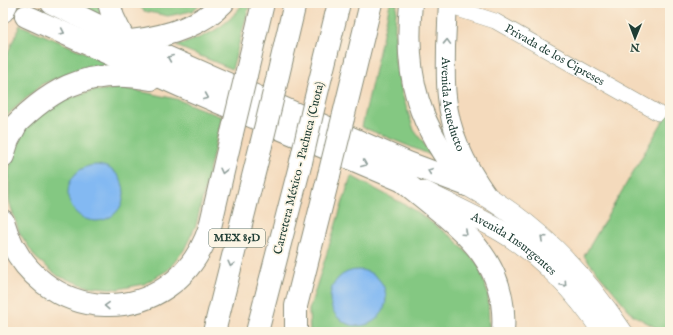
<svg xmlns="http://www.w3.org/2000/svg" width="673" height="335" viewBox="0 0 673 335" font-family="'IM FELL English',serif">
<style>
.green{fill:#84c882;stroke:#52825b}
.water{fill:#83b9f2;stroke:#517b93}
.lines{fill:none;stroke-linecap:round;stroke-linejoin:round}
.minor-casing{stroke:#8a8c78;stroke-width:16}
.tertiary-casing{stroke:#8a8c78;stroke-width:20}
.secondary-casing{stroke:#8a8c78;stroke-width:22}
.primary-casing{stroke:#8a8c78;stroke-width:24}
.motorway-casing{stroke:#8a8c78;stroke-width:24}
.minor{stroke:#fff;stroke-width:15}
.tertiary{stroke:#fff;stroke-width:18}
.secondary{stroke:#fff;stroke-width:21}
.primary{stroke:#fff;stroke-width:22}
.motorway{stroke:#fff;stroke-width:22}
.motorway-bridge-casing{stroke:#8a8c78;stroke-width:24;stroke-linecap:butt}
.motorway-bridge{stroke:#fff;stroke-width:22}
.oneway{stroke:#8f9e9a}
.labels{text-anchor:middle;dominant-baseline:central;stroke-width:3.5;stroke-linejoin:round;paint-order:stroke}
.shield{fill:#fcf5e5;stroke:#617469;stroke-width:1}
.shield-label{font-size:11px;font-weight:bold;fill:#1f3d34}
.street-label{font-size:12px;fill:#1f3d34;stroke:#fcf5e5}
</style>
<rect width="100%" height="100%" fill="#fcf5e5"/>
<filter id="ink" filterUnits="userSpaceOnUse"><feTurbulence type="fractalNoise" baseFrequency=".025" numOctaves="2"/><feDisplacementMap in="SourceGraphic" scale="8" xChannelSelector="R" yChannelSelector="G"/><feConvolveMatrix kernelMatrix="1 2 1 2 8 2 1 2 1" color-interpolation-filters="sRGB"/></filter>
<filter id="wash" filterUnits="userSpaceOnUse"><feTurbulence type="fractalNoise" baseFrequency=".012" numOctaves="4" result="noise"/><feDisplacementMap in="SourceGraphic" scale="16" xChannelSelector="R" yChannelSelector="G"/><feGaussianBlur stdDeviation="0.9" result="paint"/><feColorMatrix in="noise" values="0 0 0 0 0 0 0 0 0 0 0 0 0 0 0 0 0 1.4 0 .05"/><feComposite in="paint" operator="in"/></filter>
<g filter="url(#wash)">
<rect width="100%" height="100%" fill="#f4dabc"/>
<g class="green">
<path d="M72,3H97L103,18Z"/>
<path d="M136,3H201L192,11L168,16L144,11Z"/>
<path d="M243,3H250L232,69L176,46C204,37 226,29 243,3Z"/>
<path d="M390,3H397L395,23V62L403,97L414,130L433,156L362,127Z"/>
<path d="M20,25L114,65L77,70L42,84L3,119V64Z"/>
<path d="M124,88L176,99L222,117L196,225L184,250L168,270L144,284L118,289L86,286L58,276L36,258L19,232L9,201V171L16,142L29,121L58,102L92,91Z"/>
<path d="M670,109V332H664L633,315L584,256Z"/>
<path d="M351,176L411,208L453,238L478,264L488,294L489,325L488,332H310L309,310Z"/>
</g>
<g class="water">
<circle cx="96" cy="193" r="28"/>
<circle cx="358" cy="298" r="28"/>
</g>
</g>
<g filter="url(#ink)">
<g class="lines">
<defs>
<g id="minor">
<path id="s1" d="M448,6L495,21L658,113"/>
</g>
<g id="tertiary">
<path id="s2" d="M448,3C447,17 447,31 446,46C446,63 445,80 447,97C450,134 468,168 489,197"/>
</g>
<g id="secondary">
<path d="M467,185C534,222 579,268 622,332"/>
<path id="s3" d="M425,192C450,205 477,217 501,231C541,254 578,294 603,332"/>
</g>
<g id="primary">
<path d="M52,3L123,38L408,163L467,185"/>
<path d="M109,3L113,17L123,38"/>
<path d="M3,11L7,3"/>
<path d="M26,16L181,86L403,181"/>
<path d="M3,138C45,91 86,66 151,79"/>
</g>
<g id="motorway">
<path d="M411,3C404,79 418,126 467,185"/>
<path d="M131,41C164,37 199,28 223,3"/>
<path d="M246,75L263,3"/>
<path d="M275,88L295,3"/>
<path d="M314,105L339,3"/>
<path d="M343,118L371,3"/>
<path d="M3,156L8,140L15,127"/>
<path d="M403,181C454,224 509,256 503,332"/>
<path d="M3,221C34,329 175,335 210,227L232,133"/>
<path d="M214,332L261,145"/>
<path d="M257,332L301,162"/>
<path d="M296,332V306L329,175"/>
</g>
</defs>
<use href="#minor" class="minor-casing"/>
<use href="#tertiary" class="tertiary-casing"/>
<use href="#secondary" class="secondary-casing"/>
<use href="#primary" class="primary-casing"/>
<use href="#motorway" class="motorway-casing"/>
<use href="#minor" class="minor"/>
<use href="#tertiary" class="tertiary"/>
<use href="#secondary" class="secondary"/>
<use href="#primary" class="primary"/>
<use href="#motorway" class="motorway"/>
<defs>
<g id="motorway-bridge">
<path d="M232,133L246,75"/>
<path d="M261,145L275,88"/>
<path d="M301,162L314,105"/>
<path d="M329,175L343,118"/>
</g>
</defs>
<use href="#motorway-bridge" class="motorway-bridge-casing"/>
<use href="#motorway-bridge" class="motorway-bridge"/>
</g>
<defs><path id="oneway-chevron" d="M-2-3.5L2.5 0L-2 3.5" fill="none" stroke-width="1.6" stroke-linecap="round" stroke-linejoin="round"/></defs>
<g class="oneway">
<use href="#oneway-chevron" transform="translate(62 32) rotate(24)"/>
<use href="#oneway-chevron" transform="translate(447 42) rotate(-88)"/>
<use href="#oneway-chevron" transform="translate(170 58) rotate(-157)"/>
<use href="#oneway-chevron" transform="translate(206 97) rotate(23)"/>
<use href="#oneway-chevron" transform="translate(364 164) rotate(23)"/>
<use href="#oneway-chevron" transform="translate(223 171) rotate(103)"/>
<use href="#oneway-chevron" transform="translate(430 171) rotate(-160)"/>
<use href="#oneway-chevron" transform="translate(465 233) rotate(42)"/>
<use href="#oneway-chevron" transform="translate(543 238) rotate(-138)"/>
<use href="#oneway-chevron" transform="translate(231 264) rotate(104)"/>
<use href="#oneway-chevron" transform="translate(564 284) rotate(49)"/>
<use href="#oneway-chevron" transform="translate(107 306) rotate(-178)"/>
</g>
</g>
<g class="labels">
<rect class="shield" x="209" y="229" width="56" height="18" rx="3"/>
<g class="shield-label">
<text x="237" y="238">MEX 85D</text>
</g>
<g class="street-label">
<text stroke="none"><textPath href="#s1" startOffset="118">Privada de los Cipreses</textPath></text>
<text stroke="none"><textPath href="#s2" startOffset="102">Avenida Acueducto</textPath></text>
<text transform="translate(299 168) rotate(-76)">Carretera México - Pachuca (Cuota)</text>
<text stroke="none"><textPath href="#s3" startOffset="103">Avenida Insurgentes</textPath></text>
</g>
</g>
<rect width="673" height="335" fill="none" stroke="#fcf5e5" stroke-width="16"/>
<g transform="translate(635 38) rotate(181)" stroke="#fcf5e5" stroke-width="3" paint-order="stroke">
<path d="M0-3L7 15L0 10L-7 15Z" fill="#1f3d34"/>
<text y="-6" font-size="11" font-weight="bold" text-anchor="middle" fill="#1f3d34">N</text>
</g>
</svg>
